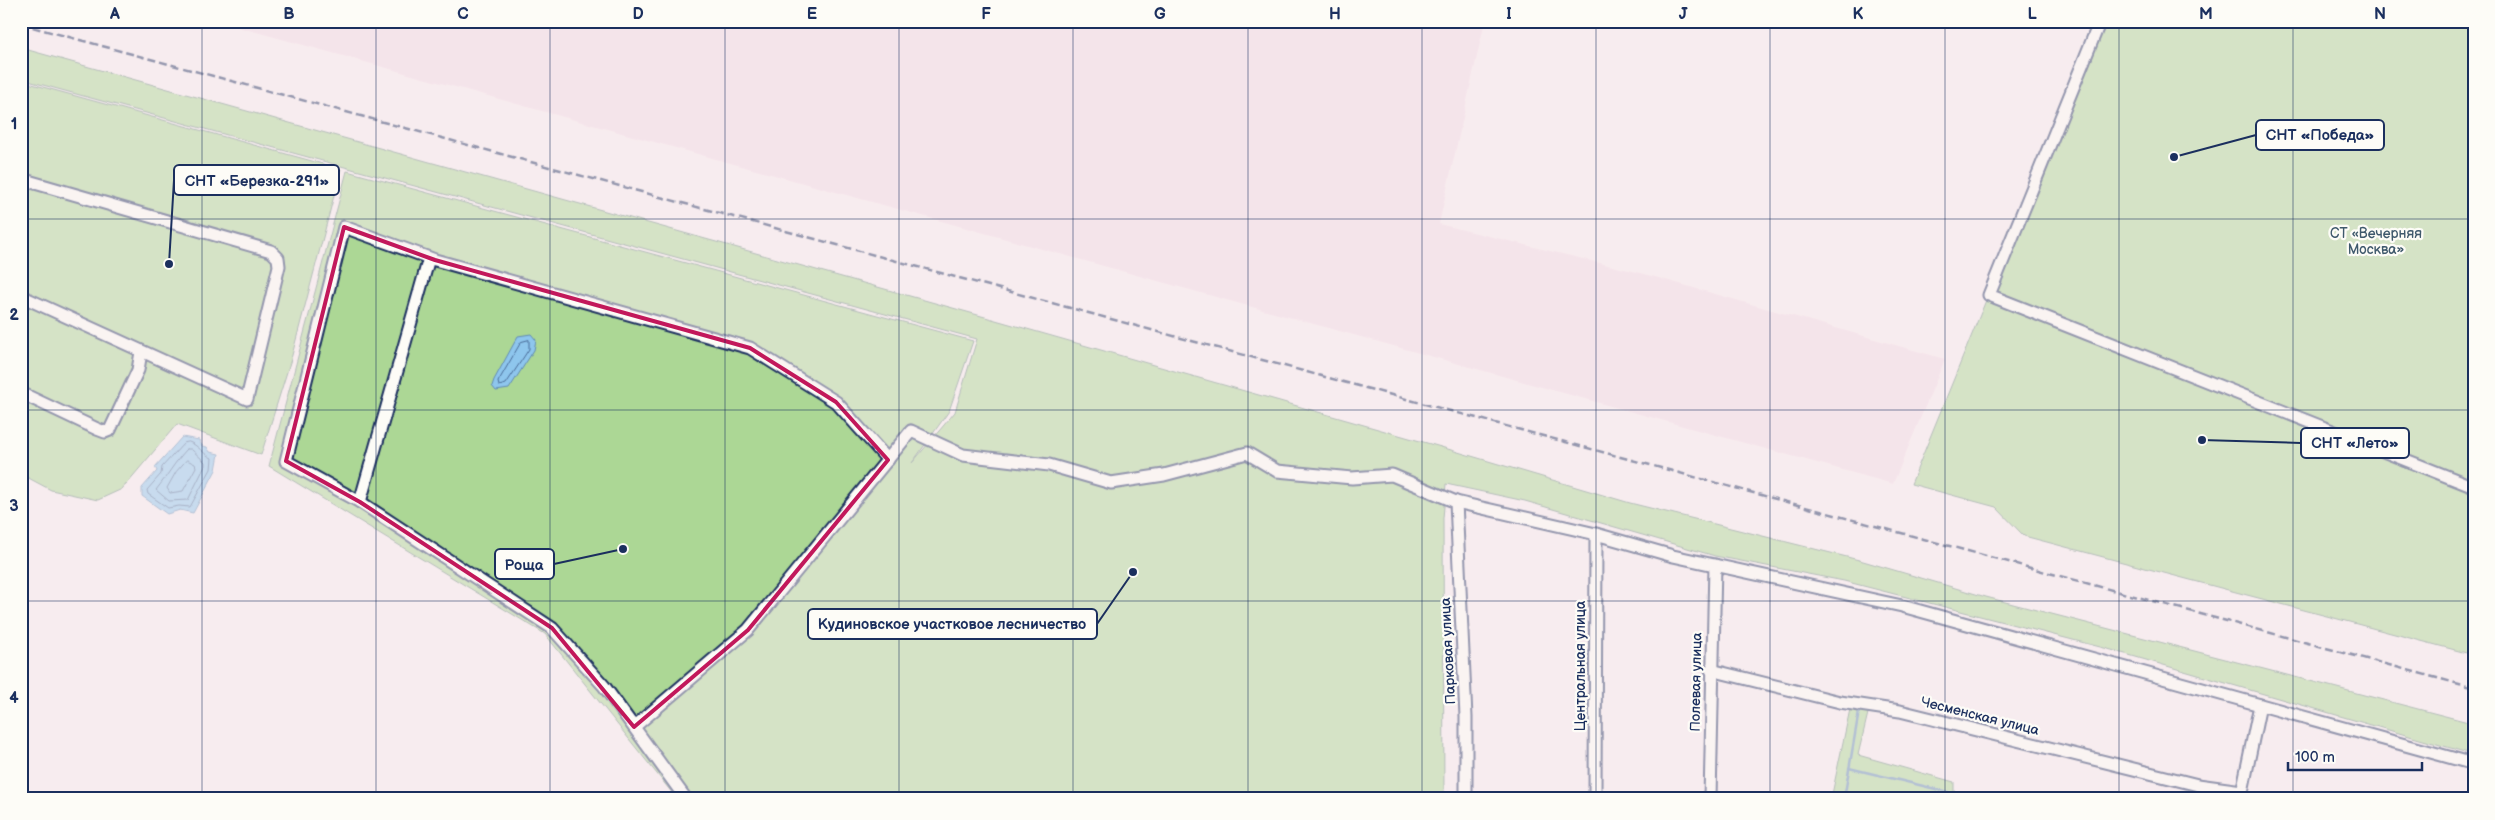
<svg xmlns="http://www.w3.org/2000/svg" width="2495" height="820" viewBox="0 0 2495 820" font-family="'Balsamiq Sans',sans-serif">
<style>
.built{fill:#f0d9e5}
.green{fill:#acd795;stroke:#64837a}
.water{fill:#8ec6ed;stroke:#608ab4}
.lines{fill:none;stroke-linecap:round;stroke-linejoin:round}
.shore{stroke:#496b97;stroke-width:1}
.stream{stroke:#608ab4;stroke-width:2.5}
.minor-casing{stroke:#1b2f5e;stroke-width:15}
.minor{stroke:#fdfcf7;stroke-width:11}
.rail{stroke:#1b2f5e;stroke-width:2.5;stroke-dasharray:8 4;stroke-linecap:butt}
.marked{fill:none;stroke:#c2185b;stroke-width:4;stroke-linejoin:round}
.grid{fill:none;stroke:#1b2f5e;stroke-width:1;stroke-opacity:0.55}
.labels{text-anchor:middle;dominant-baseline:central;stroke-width:4.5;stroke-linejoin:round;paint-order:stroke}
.park-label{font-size:14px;fill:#3f596c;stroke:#fdfcf7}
.street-label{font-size:14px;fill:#1b2f5e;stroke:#fdfcf7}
.leader{fill:none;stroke:#1b2f5e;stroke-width:2}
.callout-dot{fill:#1b2f5e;stroke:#fdfcf7;stroke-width:2}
.callout{fill:#fdfcf7;stroke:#1b2f5e;stroke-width:2}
.callout-label{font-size:15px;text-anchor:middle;font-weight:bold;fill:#1b2f5e}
.neatline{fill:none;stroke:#1b2f5e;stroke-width:2}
.grid-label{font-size:16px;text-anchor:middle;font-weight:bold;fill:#1b2f5e}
</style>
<rect width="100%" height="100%" fill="#f7ecef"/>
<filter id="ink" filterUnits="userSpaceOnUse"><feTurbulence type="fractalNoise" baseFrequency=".02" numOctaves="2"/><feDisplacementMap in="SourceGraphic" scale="10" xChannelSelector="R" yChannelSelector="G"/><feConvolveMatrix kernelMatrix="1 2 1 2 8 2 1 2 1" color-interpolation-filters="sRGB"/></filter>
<g filter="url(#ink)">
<path class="built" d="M216,21H1485L1439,224L1641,273L1945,359L1893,484Z"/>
<g class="green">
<path d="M2100,21H2474V655L2024,536L1996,507L1911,484Z"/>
<path d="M21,48L985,317L1441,447L1630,503L1863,561L1986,597L2472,723L2474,752L2468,753L2108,649L1844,581L1715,556L1525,501L1446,484L1443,518L1444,799H677L545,634L269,466L347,171L973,341L949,411L912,463L955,412L977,339L21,79Z"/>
<path d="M21,81L341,169L291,359L261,455L177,424L122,489L98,500L51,490L21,474Z"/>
<path d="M1850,709H1869L1858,755L1954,782V799H1884L1856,792L1850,799H1831Z"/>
</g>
<g class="water">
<path d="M531,334L536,340L534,350L509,389L496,391L492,386L494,380L518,336Z"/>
<path d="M182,437L199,440L202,446L207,447L210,452L219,454L216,470L193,513L180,510L167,514L142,496V488L157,471L155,467Z"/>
</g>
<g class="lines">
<g class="shore">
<path d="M529,340V349L506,384L499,386L498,382L521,342Z"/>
<path d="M189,442C198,445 203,454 212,458L211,469L190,507L179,506L168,508L148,494L147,490L161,474L162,467L184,443Z"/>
<path d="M187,449H191L205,462V466L188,500L169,501L156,490C168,475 174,463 187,449Z"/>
<path d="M187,460L195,464L196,467L183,491L170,493L167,488L176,472Z"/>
</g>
<g class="stream">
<path d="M1849,768L1948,792"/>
<path d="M1844,799L1859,711"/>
</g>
<defs>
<g id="minor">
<path d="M2100,21L1989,295L2474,487"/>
<path d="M21,179L271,251L278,258L279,266L247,399L21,296"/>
<path d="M21,393L97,429L105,432L110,430L138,370L141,352"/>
<path d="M360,502L429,258"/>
<path d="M1456,502L1466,717V799"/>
<path d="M1711,670L1840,702L1900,711L2198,785L2242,791"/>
<path d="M634,727L748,630L911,431L963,455L1049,465L1111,483L1164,475L1247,453L1277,471L1352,478L1392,475L1456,502L1596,534L1673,556L1902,606L2474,764"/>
<path d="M2241,797L2260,705"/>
<path d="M686,799L604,686L552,628L360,502L286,461L344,227L435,260L750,348L836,402L888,460"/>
<path d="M1595,799L1596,534"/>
<path d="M1710,799L1715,565"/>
</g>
</defs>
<use href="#minor" class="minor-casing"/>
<use href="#minor" class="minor"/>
<path class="rail" d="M21,24L2474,688"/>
</g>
</g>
<path d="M0 0H2495V820H0ZM344,227L435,260L750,348L836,402L888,460L748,630L634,727L552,628L360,502L286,461Z" fill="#f7ecef" fill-opacity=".55" fill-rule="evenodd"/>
<path class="marked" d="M344,227L435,260L750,348L836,402L888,460L748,630L634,727L552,628L360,502L286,461Z"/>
<path class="grid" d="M202,21V799M376,21V799M550,21V799M725,21V799M899,21V799M1073,21V799M1248,21V799M1422,21V799M1596,21V799M1770,21V799M1945,21V799M2119,21V799M2293,21V799M21,219H2474M21,410H2474M21,601H2474"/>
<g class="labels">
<g class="park-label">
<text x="2376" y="233">СТ «Вечерняя<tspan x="2376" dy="16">Москва»</tspan></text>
</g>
<g class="street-label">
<text transform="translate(1448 651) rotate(-93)">Парковая улица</text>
<text transform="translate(1580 666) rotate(-90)">Центральная улица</text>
<text transform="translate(1696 682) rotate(-89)">Полевая улица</text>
<text transform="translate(1980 716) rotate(14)">Чесменская улица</text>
</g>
</g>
<path class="leader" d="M2174 157L2256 135M169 264L174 180M2202 440L2301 443M623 549L554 564M1133 572L1097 624"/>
<g class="callout-dot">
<circle cx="2174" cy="157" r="5"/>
<circle cx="169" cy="264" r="5"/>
<circle cx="2202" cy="440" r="5"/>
<circle cx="623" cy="549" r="5"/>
<circle cx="1133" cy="572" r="5"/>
</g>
<g class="callout">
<rect x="2256" y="120" width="128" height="30" rx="5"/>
<rect x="174" y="165" width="165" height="30" rx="5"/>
<rect x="2301" y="428" width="108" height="30" rx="5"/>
<rect x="495" y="549" width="59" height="30" rx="5"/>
<rect x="808" y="609" width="289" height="30" rx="5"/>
</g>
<g class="callout-label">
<text x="2320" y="140">СНТ «Победа»</text>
<text x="257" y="186">СНТ «Березка-291»</text>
<text x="2355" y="448">СНТ «Лето»</text>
<text x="524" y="570">Роща</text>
<text x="952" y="629">Кудиновское участковое лесничество</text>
</g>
<rect width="2495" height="820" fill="none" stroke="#fdfcf7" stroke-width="55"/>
<path d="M2288 762v8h134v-8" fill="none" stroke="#1b2f5e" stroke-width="2.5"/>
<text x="2295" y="762" font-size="15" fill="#1b2f5e" stroke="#fdfcf7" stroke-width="4" paint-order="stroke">100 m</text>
<rect x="28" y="28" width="2440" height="764" class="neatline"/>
<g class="grid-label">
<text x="115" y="19">A</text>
<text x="289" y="19">B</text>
<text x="463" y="19">C</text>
<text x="638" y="19">D</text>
<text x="812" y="19">E</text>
<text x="986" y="19">F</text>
<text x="1160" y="19">G</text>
<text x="1335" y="19">H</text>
<text x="1509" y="19">I</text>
<text x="1683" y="19">J</text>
<text x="1858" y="19">K</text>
<text x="2032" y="19">L</text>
<text x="2206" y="19">M</text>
<text x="2380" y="19">N</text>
<text x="14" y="129">1</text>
<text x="14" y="320">2</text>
<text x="14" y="511">3</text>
<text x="14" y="703">4</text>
</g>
</svg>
